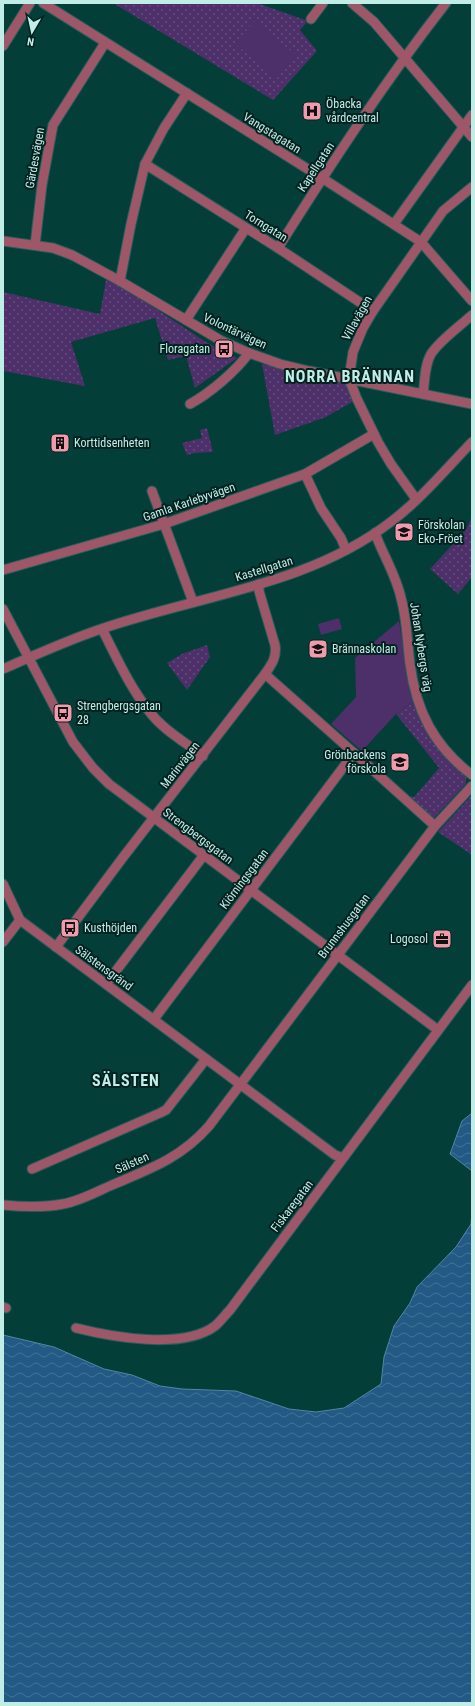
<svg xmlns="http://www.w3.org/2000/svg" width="475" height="1706" viewBox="0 0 475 1706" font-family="'Roboto Condensed',sans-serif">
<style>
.park{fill:url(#park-dots)}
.pitch{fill:#4d2f69}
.water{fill:url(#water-waves);stroke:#5286a2}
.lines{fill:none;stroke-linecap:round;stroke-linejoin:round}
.minor-casing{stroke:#255e58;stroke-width:11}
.minor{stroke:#9e5768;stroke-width:9}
.labels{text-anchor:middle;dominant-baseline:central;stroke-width:4;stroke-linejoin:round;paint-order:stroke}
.poi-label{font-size:12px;fill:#c1ede7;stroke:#03221f;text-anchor:start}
.street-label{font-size:12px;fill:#c1ede7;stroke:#03221f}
.district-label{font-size:16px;font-weight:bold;letter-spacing:1px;fill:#c1ede7;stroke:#03221f}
</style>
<defs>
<pattern id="park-dots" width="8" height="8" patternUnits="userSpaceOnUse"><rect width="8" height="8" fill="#4d2f69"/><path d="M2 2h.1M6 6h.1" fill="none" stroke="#654d7e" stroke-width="1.8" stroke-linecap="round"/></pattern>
<pattern id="water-waves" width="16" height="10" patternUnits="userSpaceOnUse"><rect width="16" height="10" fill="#235a85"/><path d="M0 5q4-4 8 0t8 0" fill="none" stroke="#417296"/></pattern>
</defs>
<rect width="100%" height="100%" fill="#033e39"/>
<g class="park">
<path d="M113,3H257L308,21L300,30L317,51L273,100Z"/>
<path d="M106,280L114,281L206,342L237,358L195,388L186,356L168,360L155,318L71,342L85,386L3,371V292L100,314Z"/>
<path d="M262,364L299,370L339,382L345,380L354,401L326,417L275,435Z"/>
<path d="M207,428L213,452L195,453L187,455L182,443L202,438L200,430Z"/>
<path d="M472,516V577L458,594L430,569L466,530Z"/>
<path d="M207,645L210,657L187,690L167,663L182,654Z"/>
<path d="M413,702L424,727L442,754L466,777V784L433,819L405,795L414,797L439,768L396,714Z"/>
<path d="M472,795V855L438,832Z"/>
</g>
<g class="pitch">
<path d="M254,21L296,55L277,78L235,44Z"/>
<path d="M339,618L342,629L321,635L318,624Z"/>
<path d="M399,621L413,702L396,714L362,751L331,724L356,697L355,658Z"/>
</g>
<g class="water">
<path d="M472,1113V1171L450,1154L462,1121Z"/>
<path d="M472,1211V1703H3V1335L54,1347L104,1369L132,1375L160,1386L182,1389L236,1391L289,1409L316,1412L344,1408L381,1384L384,1357L394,1326L410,1303L417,1287L456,1247L471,1224Z"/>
</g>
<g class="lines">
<defs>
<g id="minor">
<path d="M43,3L322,178L421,242L472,301"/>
<path d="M352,3L374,22L472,137"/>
<path d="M311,19L323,3"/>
<path d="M3,46L30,3"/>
<path d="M145,164L278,248L373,311"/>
<path d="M394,224L472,115"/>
<path d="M3,241L53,248L72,255L120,281L220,340L249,353L280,364L309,371L472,404"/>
<path d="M35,245L42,185L53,125L105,43"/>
<path d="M278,248C331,164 385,81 446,3"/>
<path d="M120,281L131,224L145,164L164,128L187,93"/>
<path d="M186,320L246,228"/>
<path d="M423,394C425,382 424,366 431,354C439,341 460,326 472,315"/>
<path d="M190,404C210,393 235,372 249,353"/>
<path d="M305,474L321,508L341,538L346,550"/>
<path d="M152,491L193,602"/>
<path d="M416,499L391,464L378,442L357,399L349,379L353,352L363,328L373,311L443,211L472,187"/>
<path d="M375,533C383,555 396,575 401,598C407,619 407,642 410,664C416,711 434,746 472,775"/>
<path d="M3,570L164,524L305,474L374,434"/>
<path d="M3,609L73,742L93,768L109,784L438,1030"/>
<path d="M102,629C116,656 129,686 149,711C162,729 185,742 203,756"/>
<path d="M3,669C35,655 68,640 101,629C199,595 308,586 392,521C421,499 446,469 472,442"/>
<path d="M354,753L435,826"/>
<path d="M3,884L20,920L335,1155L343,1158"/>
<path d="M3,942L20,920"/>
<path d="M56,947L124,856L265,674C272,664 277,657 275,645L259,591V584"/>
<path d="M106,984L204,855"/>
<path d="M154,1019L354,753L265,674"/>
<path d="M32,1169L160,1113L166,1110L206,1059"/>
<path d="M3,1205C24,1207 43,1208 63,1204C80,1201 96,1192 112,1185C150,1169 181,1158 209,1126L435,826L472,786"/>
<path d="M3,1307L6,1308"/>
<path d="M76,1328C112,1337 183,1350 215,1326C220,1322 225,1315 230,1310L472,985"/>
</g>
</defs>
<use href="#minor" class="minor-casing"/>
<use href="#minor" class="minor"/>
</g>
<defs>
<symbol id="hospital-square" viewBox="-11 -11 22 22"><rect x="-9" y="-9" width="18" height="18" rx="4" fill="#f29aad" stroke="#03221f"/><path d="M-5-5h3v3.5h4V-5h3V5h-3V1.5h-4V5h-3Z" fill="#111"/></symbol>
<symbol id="bus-square" viewBox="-11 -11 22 22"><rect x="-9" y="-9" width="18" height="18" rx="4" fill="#f29aad" stroke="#03221f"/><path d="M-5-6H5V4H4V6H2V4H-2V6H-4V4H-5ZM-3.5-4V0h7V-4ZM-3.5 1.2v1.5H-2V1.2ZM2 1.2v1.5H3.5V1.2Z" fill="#111"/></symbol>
<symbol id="building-square" viewBox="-11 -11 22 22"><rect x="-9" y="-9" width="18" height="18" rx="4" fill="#f29aad" stroke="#03221f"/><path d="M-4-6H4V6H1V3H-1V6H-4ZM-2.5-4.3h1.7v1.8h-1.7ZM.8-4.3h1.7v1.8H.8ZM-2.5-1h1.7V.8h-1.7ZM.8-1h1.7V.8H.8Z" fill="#111"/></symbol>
<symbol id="school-square" viewBox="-11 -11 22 22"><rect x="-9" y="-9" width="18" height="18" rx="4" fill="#f29aad" stroke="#03221f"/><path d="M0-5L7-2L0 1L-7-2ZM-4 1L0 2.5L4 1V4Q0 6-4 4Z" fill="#111"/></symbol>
<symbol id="office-square" viewBox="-11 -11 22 22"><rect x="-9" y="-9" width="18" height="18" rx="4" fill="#f29aad" stroke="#03221f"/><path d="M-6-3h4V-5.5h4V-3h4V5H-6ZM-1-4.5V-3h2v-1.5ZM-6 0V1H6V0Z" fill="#111"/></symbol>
</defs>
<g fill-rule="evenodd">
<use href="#hospital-square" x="301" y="100" width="22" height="22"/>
<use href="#bus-square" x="213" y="338" width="22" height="22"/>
<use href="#building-square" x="49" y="432" width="22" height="22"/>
<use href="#school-square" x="393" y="521" width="22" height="22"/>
<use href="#school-square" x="307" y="638" width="22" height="22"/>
<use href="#bus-square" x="52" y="702" width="22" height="22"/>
<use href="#school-square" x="389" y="751" width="22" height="22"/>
<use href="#bus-square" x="59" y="917" width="22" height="22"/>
<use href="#office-square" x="431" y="928" width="22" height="22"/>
</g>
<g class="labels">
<g class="poi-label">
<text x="326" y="104">Öbacka<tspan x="326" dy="14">vårdcentral</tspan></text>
<text x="210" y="349" text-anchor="end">Floragatan</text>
<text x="74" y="443">Korttidsenheten</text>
<text x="418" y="525">Förskolan<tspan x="418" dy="14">Eko-Fröet</tspan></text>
<text x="332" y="649">Brännaskolan</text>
<text x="77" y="706">Strengbergsgatan<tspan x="77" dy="14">28</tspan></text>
<text x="386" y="755" text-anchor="end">Grönbackens<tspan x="386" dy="14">förskola</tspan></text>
<text x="84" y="928">Kusthöjden</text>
<text x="428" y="939" text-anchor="end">Logosol</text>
</g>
<g class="street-label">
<text transform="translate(272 133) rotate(32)">Vangstagatan</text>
<text transform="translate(35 158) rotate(-80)">Gärdesvägen</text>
<text transform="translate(316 167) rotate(-57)">Kapellgatan</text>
<text transform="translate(266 226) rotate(32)">Torngatan</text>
<text transform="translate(357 318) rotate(-61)">Villavägen</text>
<text transform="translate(235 331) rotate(25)">Volontärvägen</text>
<text transform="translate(189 502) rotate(-19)">Gamla Karlebyvägen</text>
<text transform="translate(264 569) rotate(-17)">Kastellgatan</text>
<text transform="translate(421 647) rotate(81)">Johan Nybergs väg</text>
<text transform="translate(180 765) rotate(-52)">Marinvägen</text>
<text transform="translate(198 836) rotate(37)">Strengbergsgatan</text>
<text transform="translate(244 879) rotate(-53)">Kiörningsgatan</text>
<text transform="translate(344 926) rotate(-53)">Brunnshusgatan</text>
<text transform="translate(104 968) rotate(36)">Sälstensgränd</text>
<text transform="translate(132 1163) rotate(-24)">Sälsten</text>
<text transform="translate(292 1206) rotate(-53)">Fiskaregatan</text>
</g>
<g class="district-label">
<text x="350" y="376">NORRA BRÄNNAN</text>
<text x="126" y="1080">SÄLSTEN</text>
</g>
</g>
<rect width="475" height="1706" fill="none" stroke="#c1ede7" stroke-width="8"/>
<g transform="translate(32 32) rotate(189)" stroke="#03221f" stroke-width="3" paint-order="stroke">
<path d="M0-3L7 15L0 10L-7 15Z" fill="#c1ede7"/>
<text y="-6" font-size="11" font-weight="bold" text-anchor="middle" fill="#c1ede7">N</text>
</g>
</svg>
